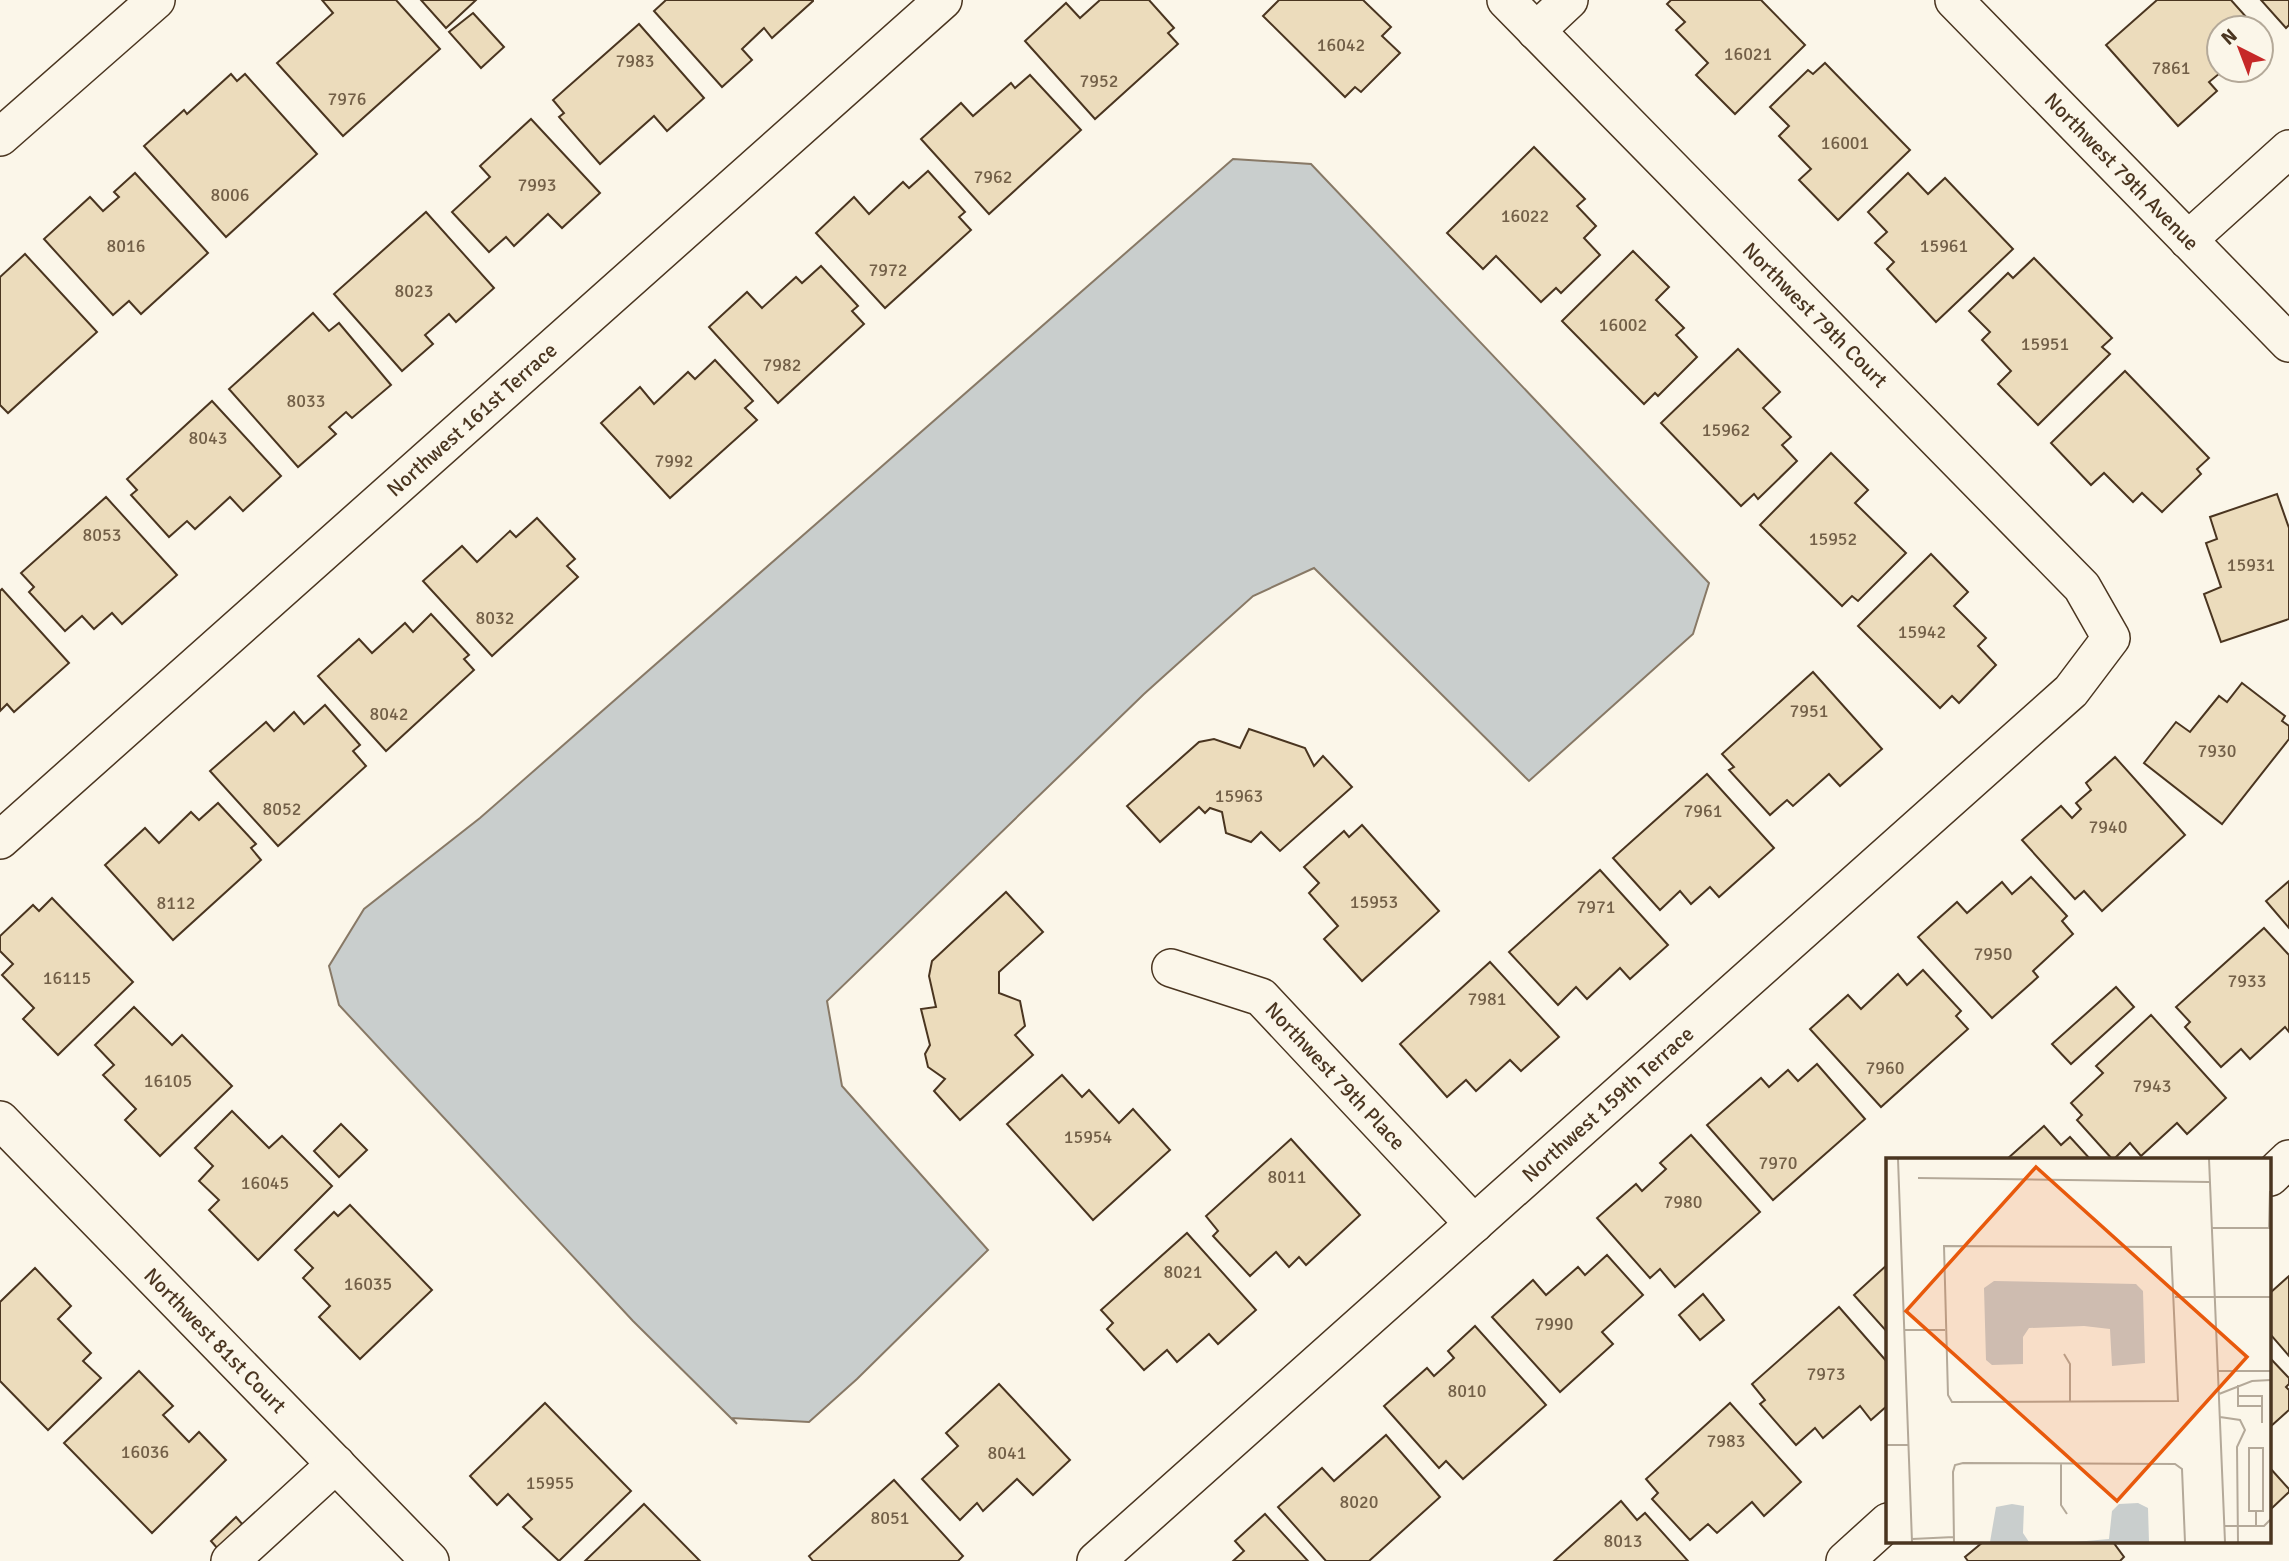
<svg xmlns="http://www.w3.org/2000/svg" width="2289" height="1561" viewBox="0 0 2289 1561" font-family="Signika,sans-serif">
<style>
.water{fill:#c9cecd;stroke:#887966;stroke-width:2}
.building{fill:#ecdcbc;stroke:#4a3520;stroke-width:2}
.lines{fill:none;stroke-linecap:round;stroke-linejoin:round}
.street-casing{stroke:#4a3520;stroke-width:40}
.street{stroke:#fbf6e9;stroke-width:37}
.labels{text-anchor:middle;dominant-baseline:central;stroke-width:5;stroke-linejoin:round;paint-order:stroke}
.number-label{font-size:18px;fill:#725f47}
.street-label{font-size:21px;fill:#4a3520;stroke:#fbf6e9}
.inset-road{fill:none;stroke:#b4a999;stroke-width:2}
.view{fill:#e8590c;fill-opacity:0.15;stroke:#e8590c;stroke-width:3.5}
.inset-edge{fill:none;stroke:#4a3520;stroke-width:3.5}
</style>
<rect width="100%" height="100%" fill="#fbf6e9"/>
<path class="water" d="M1233,159L1311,164L1709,583L1693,634L1529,781L1314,568L1253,596L1144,694L827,1001L842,1086L988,1250L857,1379L809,1422L732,1418L737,1424L633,1321L339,1005L329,966L364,909L480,818Z"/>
<g class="building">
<path d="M322,0H396L440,49L343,136L277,63L333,13Z"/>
<path d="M421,0H476L446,28Z"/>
<path d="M666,0H813V1L772,38L764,28L742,49L752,60L722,87L654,11Z"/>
<path d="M1100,0H1149L1174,28L1168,33L1178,44L1095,119L1025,41L1066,3L1080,18Z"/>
<path d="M1279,0H1363L1391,27L1382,36L1400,53L1361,92L1355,87L1345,97L1263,16Z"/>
<path d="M1671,0H1761L1805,45L1735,114L1696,75L1708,63L1676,30L1685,22L1667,4Z"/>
<path d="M2157,0H2231L2256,28H2219V56L2211,63L2220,73L2209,82L2217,91L2178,126L2106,45Z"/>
<path d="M2261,0H2289V25L2286,28Z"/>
<path d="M473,13L504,47L481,68L449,32Z"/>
<path d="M639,24L704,98L667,131L654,116L600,164L559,117L564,113L553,100Z"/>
<path d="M1825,63L1910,150L1838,220L1799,180L1811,169L1779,136L1789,126L1770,107L1808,70L1813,74Z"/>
<path d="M231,74L237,81L245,74L317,154L226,237L144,146L184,110L187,114Z"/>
<path d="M1030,75L1081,130L989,214L921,139L961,103L973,116L1011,83L1015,88Z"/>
<path d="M531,119L600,193L562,228L548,214L514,246L506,237L489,252L452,212L490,177L480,166Z"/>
<path d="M1534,147L1585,199L1577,206L1596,226L1584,238L1600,255L1561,293L1556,288L1541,302L1496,256L1483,269L1447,233Z"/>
<path d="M928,171L965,212L959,217L971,230L885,308L816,233L854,197L869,214L903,182L909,188Z"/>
<path d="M135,173L208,253L141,314L129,301L113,315L44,239L90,197L103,211L119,197L114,192Z"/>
<path d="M1908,173L1928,194L1945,178L2013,249L1936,322L1887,269L1894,262L1875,243L1887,232L1868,212Z"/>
<path d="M426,212L494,288L456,322L449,314L425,335L433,344L402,371L334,294Z"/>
<path d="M1633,251L1669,287L1656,300L1684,328L1676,335L1697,357L1658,396L1655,393L1644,404L1562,321Z"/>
<path d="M25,254L97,332L8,413L0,405V277Z"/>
<path d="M2034,258L2112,338L2102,347L2110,354L2038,425L1998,384L2011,371L1982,340L1990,332L1969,311L2008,273L2013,278Z"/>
<path d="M821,266L858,306L852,311L864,324L778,403L709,327L747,292L762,308L796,277L802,283Z"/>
<path d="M313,313L329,331L339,323L391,385L352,418L346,412L329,427L336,434L298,467L229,389Z"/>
<path d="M1738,349L1780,392L1763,408L1791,437L1782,445L1797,461L1758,499L1754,494L1741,506L1661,423Z"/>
<path d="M715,360L753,401L745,408L757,420L670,498L601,423L640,387L654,404L688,372L695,379Z"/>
<path d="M2125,371L2209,458L2197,469L2201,474L2162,512L2142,493L2133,502L2104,473L2091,485L2051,443Z"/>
<path d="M212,401L281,476L243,511L230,497L195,529L187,521L169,537L131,495L137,490L127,479Z"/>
<path d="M1831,453L1868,490L1855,503L1906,553L1858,601L1852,596L1842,606L1760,525Z"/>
<path d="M2277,494L2289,528V619L2221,642L2204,594L2221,587L2206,543L2217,539L2210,517Z"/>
<path d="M106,497L177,575L122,624L112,613L94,629L82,616L65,631L29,592L34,587L21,573Z"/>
<path d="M537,518L575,559L567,566L578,577L492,656L423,581L462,546L477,562L510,531L516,537Z"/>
<path d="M1931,554L1968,592L1954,606L1986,638L1978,646L1996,665L1959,703L1952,696L1940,708L1858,626Z"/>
<path d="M2,589L69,663L14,712L7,704L0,711V591Z"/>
<path d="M431,614L469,655L464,659L474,670L386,751L318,676L359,639L372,653L405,623L413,632Z"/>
<path d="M1813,672L1882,749L1840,786L1829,774L1793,806L1787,800L1770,815L1729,770L1734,767L1722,754Z"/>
<path d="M2242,683L2285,716L2282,721L2289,726V739L2222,824L2144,763L2176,722L2190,732L2219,696L2227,702Z"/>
<path d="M325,705L360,745L353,751L366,766L278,846L210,771L266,722L274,731L294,712L304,724Z"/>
<path d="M1249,729L1305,748L1314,766L1323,756L1352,787L1280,851L1261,832L1251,842L1226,833L1222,812L1210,808L1205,813L1199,807L1160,842L1127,806L1199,742L1214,739L1240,748Z"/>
<path d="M2115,757L2185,835L2102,911L2084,891L2075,899L2022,840L2061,806L2072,818L2081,809L2076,803L2091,790L2086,783Z"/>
<path d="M1707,774L1774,848L1719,897L1710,887L1691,904L1680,891L1660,910L1613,858Z"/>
<path d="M218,803L256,844L251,848L261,860L173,940L105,865L145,828L159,843L191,812L199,820Z"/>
<path d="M1362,825L1439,911L1362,981L1324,939L1338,926L1309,893L1319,883L1304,867L1344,831L1349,837Z"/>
<path d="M1600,870L1668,945L1630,979L1620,968L1587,999L1576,987L1558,1005L1509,952Z"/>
<path d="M2031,877L2067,916L2062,921L2073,934L2033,971L2038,977L1992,1018L1918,937L1957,902L1967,913L2002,882L2012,894Z"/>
<path d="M2289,881V928L2266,901Z"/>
<path d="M1006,892L1043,932L999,972V993L1020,1001L1025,1026L1015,1035L1033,1055L960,1120L934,1091L945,1079L928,1067L925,1054L930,1045L921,1009L936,1007L929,976L932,961Z"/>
<path d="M52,898L133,982L58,1055L23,1019L34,1008L2,975L13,964L0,951V936L33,905L39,911Z"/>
<path d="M2264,928L2289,955V1032L2285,1027L2250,1059L2241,1049L2221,1067L2185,1027L2190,1022L2176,1007Z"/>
<path d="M1490,962L1559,1037L1521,1071L1510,1060L1476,1091L1466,1080L1447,1097L1400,1044Z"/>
<path d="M1923,970L1961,1011L1956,1016L1968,1029L1881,1107L1810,1029L1848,995L1861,1009L1898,974L1907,985Z"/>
<path d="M2116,987L2134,1007L2071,1064L2052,1044Z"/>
<path d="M134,1007L172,1045L182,1035L232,1086L160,1156L125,1120L136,1109L103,1075L114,1065L95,1045Z"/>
<path d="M2151,1015L2226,1098L2187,1134L2177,1123L2141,1156L2130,1143L2113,1160L2077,1120L2082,1115L2071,1103L2103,1073L2096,1066Z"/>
<path d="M1817,1064L1865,1119L1773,1200L1707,1125L1761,1078L1769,1087L1788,1070L1798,1081Z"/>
<path d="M1062,1075L1082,1097L1089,1090L1119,1123L1133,1109L1170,1150L1093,1220L1007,1124Z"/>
<path d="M232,1111L269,1148L282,1136L332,1186L258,1260L209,1210L219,1200L199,1181L213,1166L195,1148Z"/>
<path d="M341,1124L367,1150L339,1177L314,1151Z"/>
<path d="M2044,1126L2061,1145L2070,1137L2091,1160H2006Z"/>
<path d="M1691,1135L1760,1212L1675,1287L1660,1269L1650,1278L1597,1218L1636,1184L1642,1191L1666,1169L1660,1163Z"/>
<path d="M1291,1139L1360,1215L1306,1265L1299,1257L1289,1267L1276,1252L1250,1276L1213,1236L1218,1231L1206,1216Z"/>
<path d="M350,1205L432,1290L360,1359L319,1317L330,1306L303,1278L313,1268L295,1250L334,1212L338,1216Z"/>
<path d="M1187,1233L1256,1310L1218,1344L1209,1334L1177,1362L1167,1350L1144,1370L1107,1329L1113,1323L1101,1310Z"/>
<path d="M1607,1255L1643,1295L1602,1332L1613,1344L1560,1392L1492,1317L1533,1280L1546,1295L1578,1267L1585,1275Z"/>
<path d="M1888,1264V1333L1854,1295Z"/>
<path d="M35,1268L71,1306L58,1319L91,1353L83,1361L101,1378L48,1430L0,1381V1302Z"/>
<path d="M2289,1276V1356L2270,1334V1293Z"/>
<path d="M1703,1294L1724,1320L1700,1340L1679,1315Z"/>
<path d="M1839,1307L1888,1363V1405L1871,1420L1860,1406L1823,1438L1815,1428L1796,1445L1760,1404L1765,1400L1752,1384Z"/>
<path d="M1475,1326L1546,1405L1463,1479L1446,1461L1439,1468L1384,1406L1427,1368L1434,1376L1454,1358L1448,1351Z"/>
<path d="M2270,1358L2289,1378V1384L2286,1387L2289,1390V1410L2270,1427Z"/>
<path d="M139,1371L173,1406L163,1415L189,1442L199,1432L226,1460L152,1533L64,1443Z"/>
<path d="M999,1384L1070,1460L1033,1495L1017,1479L983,1511L977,1503L960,1520L922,1479L958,1446L946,1433Z"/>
<path d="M545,1403L631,1491L559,1561L523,1527L532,1519L508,1494L497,1505L470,1476Z"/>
<path d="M1730,1403L1801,1482L1764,1516L1752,1502L1717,1533L1708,1524L1690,1540L1652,1499L1658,1493L1646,1479Z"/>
<path d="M1386,1435L1440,1497L1369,1561H1326L1278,1507L1322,1468L1334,1481Z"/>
<path d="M2270,1468L2289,1489V1492L2270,1510Z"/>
<path d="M894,1480L963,1556L958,1561H813L809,1556Z"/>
<path d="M1621,1501L1637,1520L1645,1513L1688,1561H1554Z"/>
<path d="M644,1504L700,1561H585Z"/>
<path d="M1265,1514L1308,1561H1233L1244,1551L1235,1541Z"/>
<path d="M236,1517L250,1533L225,1557L211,1541Z"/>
<path d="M1983,1542H2113L2124,1557L2120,1561H1968L1965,1557Z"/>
</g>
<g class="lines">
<defs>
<g id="street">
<path id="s1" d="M1954,0L2289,343"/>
<path d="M1536,31L1569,0"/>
<path d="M0,137L156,0"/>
<path d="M2188,240L2289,149"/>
<path id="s2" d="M0,840L943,0"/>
<path id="s3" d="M1171,968L1261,997L1474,1224"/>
<path id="s4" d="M0,1120L430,1561"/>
<path d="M2270,1177L2289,1159"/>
<path d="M230,1561L336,1464"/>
<path id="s5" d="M1096,1561L2071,691L2111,638L2082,587L1506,0"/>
<path d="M1845,1561L1888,1522"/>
</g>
</defs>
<use href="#street" class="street-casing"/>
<use href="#street" class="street"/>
</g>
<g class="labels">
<g class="number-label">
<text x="1341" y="45">16042</text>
<text x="1748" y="54">16021</text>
<text x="635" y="61">7983</text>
<text x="2171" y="68">7861</text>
<text x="1099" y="81">7952</text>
<text x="347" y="99">7976</text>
<text x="1845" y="143">16001</text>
<text x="993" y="177">7962</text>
<text x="537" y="185">7993</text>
<text x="230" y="195">8006</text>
<text x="1525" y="216">16022</text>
<text x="126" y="246">8016</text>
<text x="1944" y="246">15961</text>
<text x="888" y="270">7972</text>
<text x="414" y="291">8023</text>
<text x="1623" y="325">16002</text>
<text x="2045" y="344">15951</text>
<text x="782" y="365">7982</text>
<text x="306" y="401">8033</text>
<text x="1726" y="430">15962</text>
<text x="208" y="438">8043</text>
<text x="674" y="461">7992</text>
<text x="102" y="535">8053</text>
<text x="1833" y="539">15952</text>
<text x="2251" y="565">15931</text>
<text x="495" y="618">8032</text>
<text x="1922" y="632">15942</text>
<text x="1809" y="711">7951</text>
<text x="389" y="714">8042</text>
<text x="2217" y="751">7930</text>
<text x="1239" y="796">15963</text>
<text x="282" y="809">8052</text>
<text x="1703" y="811">7961</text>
<text x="2108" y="827">7940</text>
<text x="1374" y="902">15953</text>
<text x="176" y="903">8112</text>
<text x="1596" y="907">7971</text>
<text x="1993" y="954">7950</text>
<text x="67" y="978">16115</text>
<text x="2247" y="981">7933</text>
<text x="1487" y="999">7981</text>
<text x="1885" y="1068">7960</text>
<text x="168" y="1081">16105</text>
<text x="2152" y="1086">7943</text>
<text x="1088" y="1137">15954</text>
<text x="1778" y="1163">7970</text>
<text x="1287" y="1177">8011</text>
<text x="265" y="1183">16045</text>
<text x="1683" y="1202">7980</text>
<text x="1183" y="1272">8021</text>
<text x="368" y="1284">16035</text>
<text x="1554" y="1324">7990</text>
<text x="1826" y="1374">7973</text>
<text x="1467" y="1391">8010</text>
<text x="1726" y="1441">7983</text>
<text x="145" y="1452">16036</text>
<text x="1007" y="1453">8041</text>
<text x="550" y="1483">15955</text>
<text x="1359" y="1502">8020</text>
<text x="890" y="1518">8051</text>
<text x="1623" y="1541">8013</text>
</g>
<g class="street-label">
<text stroke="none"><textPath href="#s1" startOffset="240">Northwest 79th Avenue</textPath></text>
<text transform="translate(1815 315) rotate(45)">Northwest 79th Court</text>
<text stroke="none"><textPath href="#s2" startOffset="632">Northwest 161st Terrace</textPath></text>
<text stroke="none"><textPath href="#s3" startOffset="203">Northwest 79th Place</textPath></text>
<text stroke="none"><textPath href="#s5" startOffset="686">Northwest 159th Terrace</textPath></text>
<text stroke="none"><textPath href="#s4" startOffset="308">Northwest 81st Court</textPath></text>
</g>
</g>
<g transform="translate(1886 1158)">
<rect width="385" height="385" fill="#fbf6e9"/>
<path d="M108,123L250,126L257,133L259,205L226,208L224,171L198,168L143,170L137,179V206L106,207L100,202L98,130ZM252,345L262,350L263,384H189L223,381L226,353L233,346ZM126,346L138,348L137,375L143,384H104L110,349Z" fill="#c9cecd"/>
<path class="inset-road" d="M12,1L26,384M323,1L339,384M32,20L323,24M325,70H385M383,70L384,33M58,88L285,89L292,243L66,244L62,237ZM289,139H385M18,172H59M178,196L184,206V244M332,213H385M352,227V248H376V265M333,236L366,223L385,222M352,238H376V248M334,259L354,262L359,272L351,289L352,384M0,287H22M175,306V347L181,356M370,353H363V290H377V353H370V368M338,368H378L385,361M26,381L68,379M68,384L67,314L69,307L77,305L289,306L296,311L299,384"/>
<path class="view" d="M150,9L361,199L231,343L20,153Z"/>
<rect width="385" height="385" class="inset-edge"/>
</g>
<g transform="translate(2240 49) rotate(318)"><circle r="33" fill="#fbf6e9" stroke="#b4a999" stroke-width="2"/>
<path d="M0-5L12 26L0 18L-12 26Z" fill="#c62828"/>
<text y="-10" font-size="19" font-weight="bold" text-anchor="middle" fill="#4a3520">N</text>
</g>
</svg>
